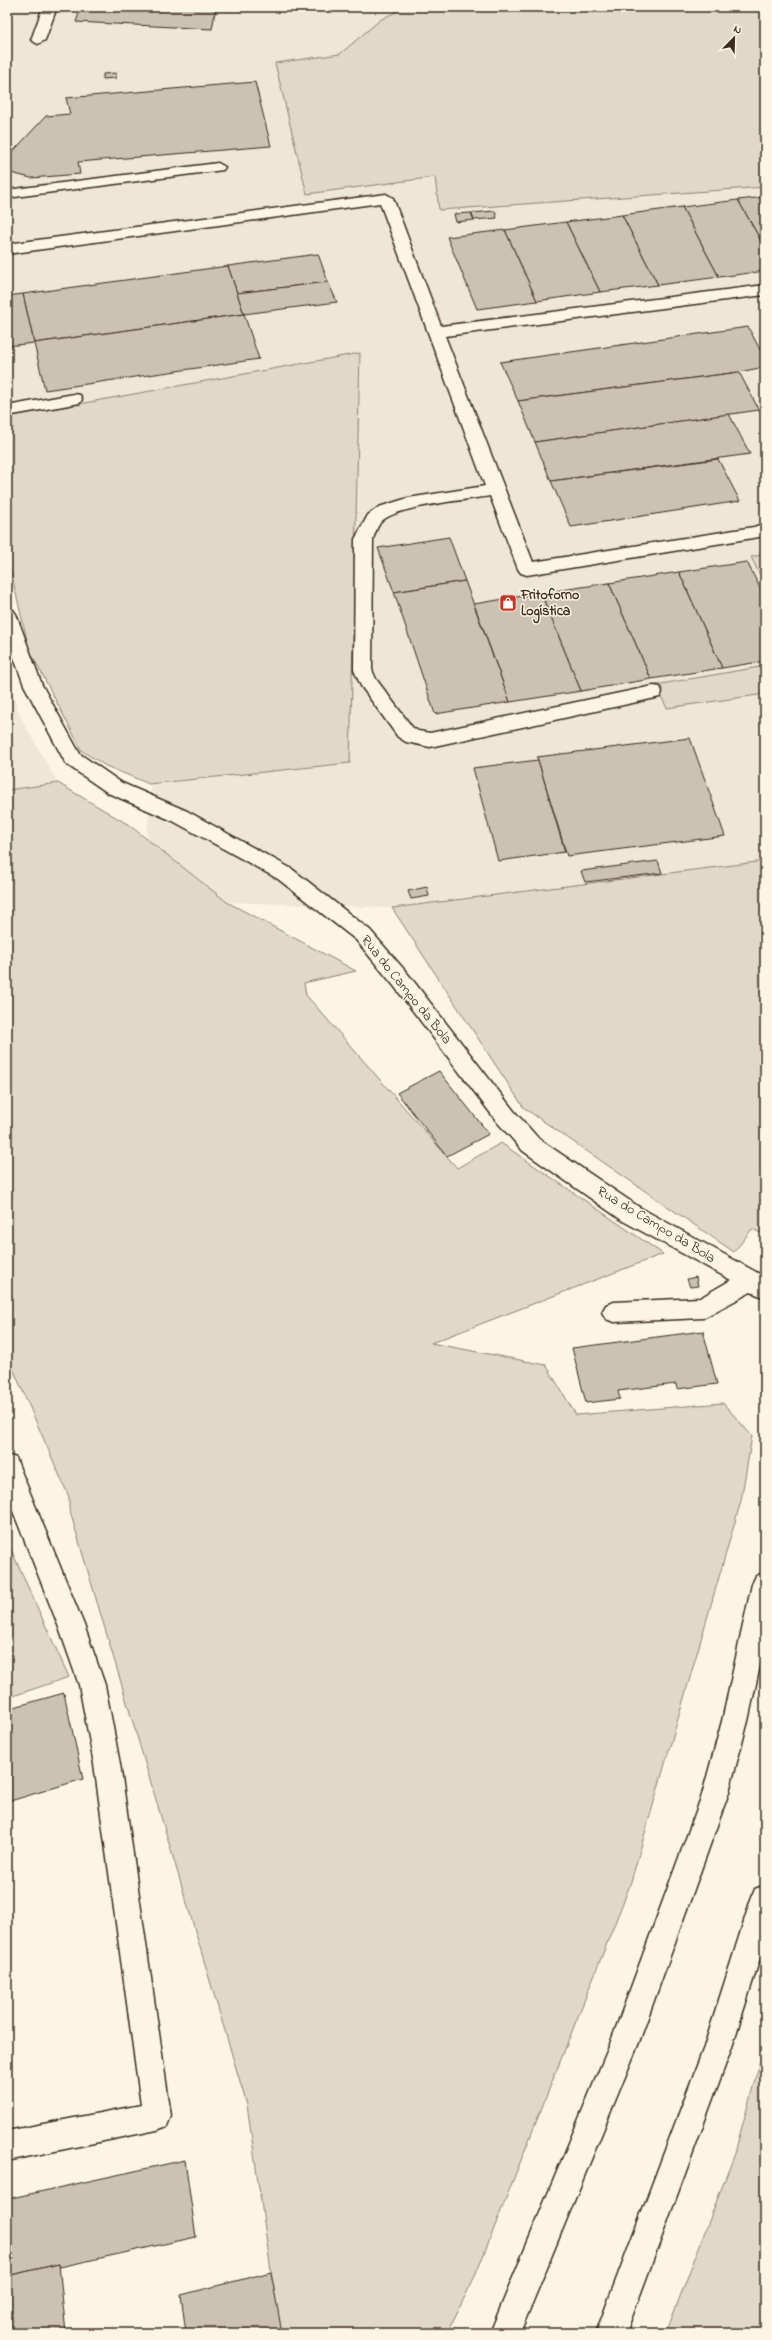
<svg xmlns="http://www.w3.org/2000/svg" width="772" height="2340" viewBox="0 0 772 2340" font-family="'Indie Flower',sans-serif">
<style>
.built{fill:#eee6d6}
.green{fill:#e0d8c8;stroke:#8e8173}
.building{fill:#ccc2b3;stroke:#3b2a1e}
.lines{fill:none;stroke-linecap:round;stroke-linejoin:round}
.minor-casing{stroke:#3b2a1e;stroke-width:3}
.major-casing{stroke:#3b2a1e;stroke-width:3}
.minor{fill:#fcf5e5;fill-rule:evenodd}
.major{fill:#fcf5e5;fill-rule:evenodd}
.labels{text-anchor:middle;dominant-baseline:central;stroke-width:3;stroke-linejoin:round;paint-order:stroke}
.poi-label{font-size:14px;font-weight:bold;fill:#3b2a1e;stroke:#fcf5e5;text-anchor:start}
.street-label{font-size:14px;fill:#3b2a1e;stroke:#fcf5e5}
</style>
<rect width="100%" height="100%" fill="#fcf5e5"/>
<filter id="ink" filterUnits="userSpaceOnUse"><feTurbulence type="fractalNoise" baseFrequency=".025" numOctaves="2"/><feDisplacementMap in="SourceGraphic" scale="8" xChannelSelector="R" yChannelSelector="G"/><feConvolveMatrix kernelMatrix="1 2 1 2 8 2 1 2 1" color-interpolation-filters="sRGB"/></filter>
<g filter="url(#ink)">
<g class="built">
<path d="M7,7H405L380,20L340,54L765,182V875L392,908L227,902L146,847L152,773L7,456Z"/>
<path d="M7,679L21,718L58,783L7,790Z"/>
</g>
<g class="green">
<path d="M405,7H765V187L439,210L435,177L307,194L275,63L340,54L380,20Z"/>
<path d="M360,353L350,763L149,784L106,766L82,751L29,649L7,555V417Z"/>
<path d="M765,554V585L751,557Z"/>
<path d="M765,666V694L667,708L655,685Z"/>
<path d="M58,783L129,825L227,902L356,971L304,983L306,995L457,1168L501,1143L663,1254L431,1343L546,1365L576,1415L723,1403L752,1436L741,1501L630,1885L476,2274L447,2333H280L247,2105L69,1508V1497L7,1355V790Z"/>
<path d="M765,861V1235L752,1229L734,1252L524,1108L392,908Z"/>
<path d="M7,1541L69,1677L7,1698Z"/>
<path d="M765,2043V2333H666L734,2156Z"/>
</g>
<g class="building">
<path d="M81,7H216L212,29L76,22Z"/>
<path d="M116,73V78L103,79V74Z"/>
<path d="M255,82L271,146L78,162L80,174L31,178L7,172V158L46,116L70,114L66,98Z"/>
<path d="M765,197V248L738,200Z"/>
<path d="M738,200L765,248V271L719,277L682,207Z"/>
<path d="M682,207L719,277L658,285L622,215Z"/>
<path d="M495,211L497,218L474,220L471,213Z"/>
<path d="M471,213L474,220L456,222L454,214Z"/>
<path d="M622,215L658,285L600,292L566,222Z"/>
<path d="M566,222L600,292L537,301L505,230Z"/>
<path d="M505,230L537,301L477,309L447,237Z"/>
<path d="M318,254L328,282L237,293L228,266Z"/>
<path d="M228,266L244,314L34,343L23,294Z"/>
<path d="M328,282L337,302L244,314L237,293Z"/>
<path d="M23,294L34,343L7,346V296Z"/>
<path d="M244,314L259,359L45,390L34,343Z"/>
<path d="M748,327L765,359V367L739,372L518,401L500,362Z"/>
<path d="M739,372L759,410L535,442L518,401Z"/>
<path d="M729,414L750,454L551,481L535,442Z"/>
<path d="M718,459L740,501L571,527L551,481Z"/>
<path d="M449,537L465,581L394,592L378,548Z"/>
<path d="M747,562L765,598V661L722,668L679,572Z"/>
<path d="M679,572L722,668L651,679L609,583Z"/>
<path d="M465,581L510,702L435,714L394,592Z"/>
<path d="M609,583L651,679L581,691L541,593Z"/>
<path d="M541,593L581,691L510,702L474,604Z"/>
<path d="M690,738L725,836L567,856L537,757Z"/>
<path d="M538,760L565,852L498,861L473,768Z"/>
<path d="M658,861L662,873L585,882L581,871Z"/>
<path d="M427,887L429,896L411,899L408,891Z"/>
<path d="M439,1071L489,1134L447,1156L397,1093Z"/>
<path d="M696,1277L698,1286L690,1287L687,1279Z"/>
<path d="M703,1331L717,1384L677,1389L676,1384L618,1391L620,1399L586,1403L572,1348Z"/>
<path d="M64,1693L83,1779L7,1802V1709Z"/>
<path d="M185,2160L196,2237L60,2267L59,2264L7,2276V2199Z"/>
<path d="M59,2264L66,2333H7V2276Z"/>
<path d="M271,2272L282,2333H186L181,2295Z"/>
</g>
<g class="lines">
<defs>
<g id="minor">
<path d="M43,7H57L45,40L38,44L31,40Z"/>
<path d="M218,163L225,167L223,170L7,198V190Z"/>
<path d="M386,194L393,198L441,326L765,285V295L445,336L533,562L754,527L765,523V536L527,575L521,573L518,569L490,496C467,500 395,506 381,522C377,526 375,534 373,539L372,670L376,679L412,727L418,731L430,733L653,686L660,687L662,692L660,697L430,747L406,742L398,737L361,686L354,670L355,539L368,515L379,507L408,498L485,486L380,203L7,254V244Z"/>
<path d="M74,394L80,395L82,399L80,403L7,416V406Z"/>
<path d="M7,608L13,610L16,614L42,685L80,754L122,783L187,811L292,869L370,930L408,974L514,1111L539,1139L639,1207L765,1277V1298L751,1292L703,1318L614,1322L606,1319L602,1312L606,1305L614,1302L700,1298L731,1280L623,1221L523,1151L498,1123L394,986L356,940L278,879L173,821L108,793L66,764L24,685L7,639Z"/>
<path d="M7,1455L16,1458L19,1466L84,1625L105,1685L120,1764L171,2116L167,2126L157,2130L7,2161V2131L141,2105L94,1764L79,1685L58,1625L7,1496Z"/>
</g>
<g id="major">
<path d="M765,1572V1642L748,1721L728,1795L638,2045L520,2333H490L610,2044L702,1795L722,1721L752,1584L756,1576Z"/>
<path d="M765,1885V1942L732,2047L626,2333H596L704,2047L751,1899L755,1889Z"/>
</g>
</defs>
<use href="#minor" class="minor-casing"/>
<use href="#major" class="major-casing"/>
<use href="#minor" class="minor"/>
<use href="#major" class="major"/>
</g>
</g>
<defs>
<symbol id="shop-square" viewBox="-11 -11 22 22"><rect x="-9" y="-9" width="18" height="18" rx="4" fill="#c8321e" stroke="#fcf5e5"/><path d="M-5-2.5h2.3a2.7 3.5 0 0 1 5.4 0H5L5.5 6h-11ZM-1.5-2.5h3a1.5 2.3 0 0 0-3 0Z" fill="#fff"/></symbol>
</defs>
<g fill-rule="evenodd">
<use href="#shop-square" x="498" y="593" width="20" height="20"/>
</g>
<g class="labels">
<g class="poi-label">
<text x="521" y="595">Fritoforno<tspan x="521" dy="16">Logística</tspan></text>
</g>
<g class="street-label">
<text transform="translate(406 990) rotate(51)">Rua do Campo da Bola</text>
<text transform="translate(656 1225) rotate(31)">Rua do Campo da Bola</text>
</g>
</g>
<rect width="772" height="2340" fill="none" stroke="#fcf5e5" stroke-width="24"/>
<rect x="12" y="12" width="748" height="2316" fill="none" stroke="#3b2a1e" stroke-width="1.5" filter="url(#ink)"/>
<g transform="translate(734 38) rotate(23)" stroke="#fcf5e5" stroke-width="3" paint-order="stroke">
<path d="M0-3L7 15L0 10L-7 15Z" fill="#3b2a1e"/>
<text y="-6" font-size="11" font-weight="bold" text-anchor="middle" fill="#3b2a1e">N</text>
</g>
</svg>
